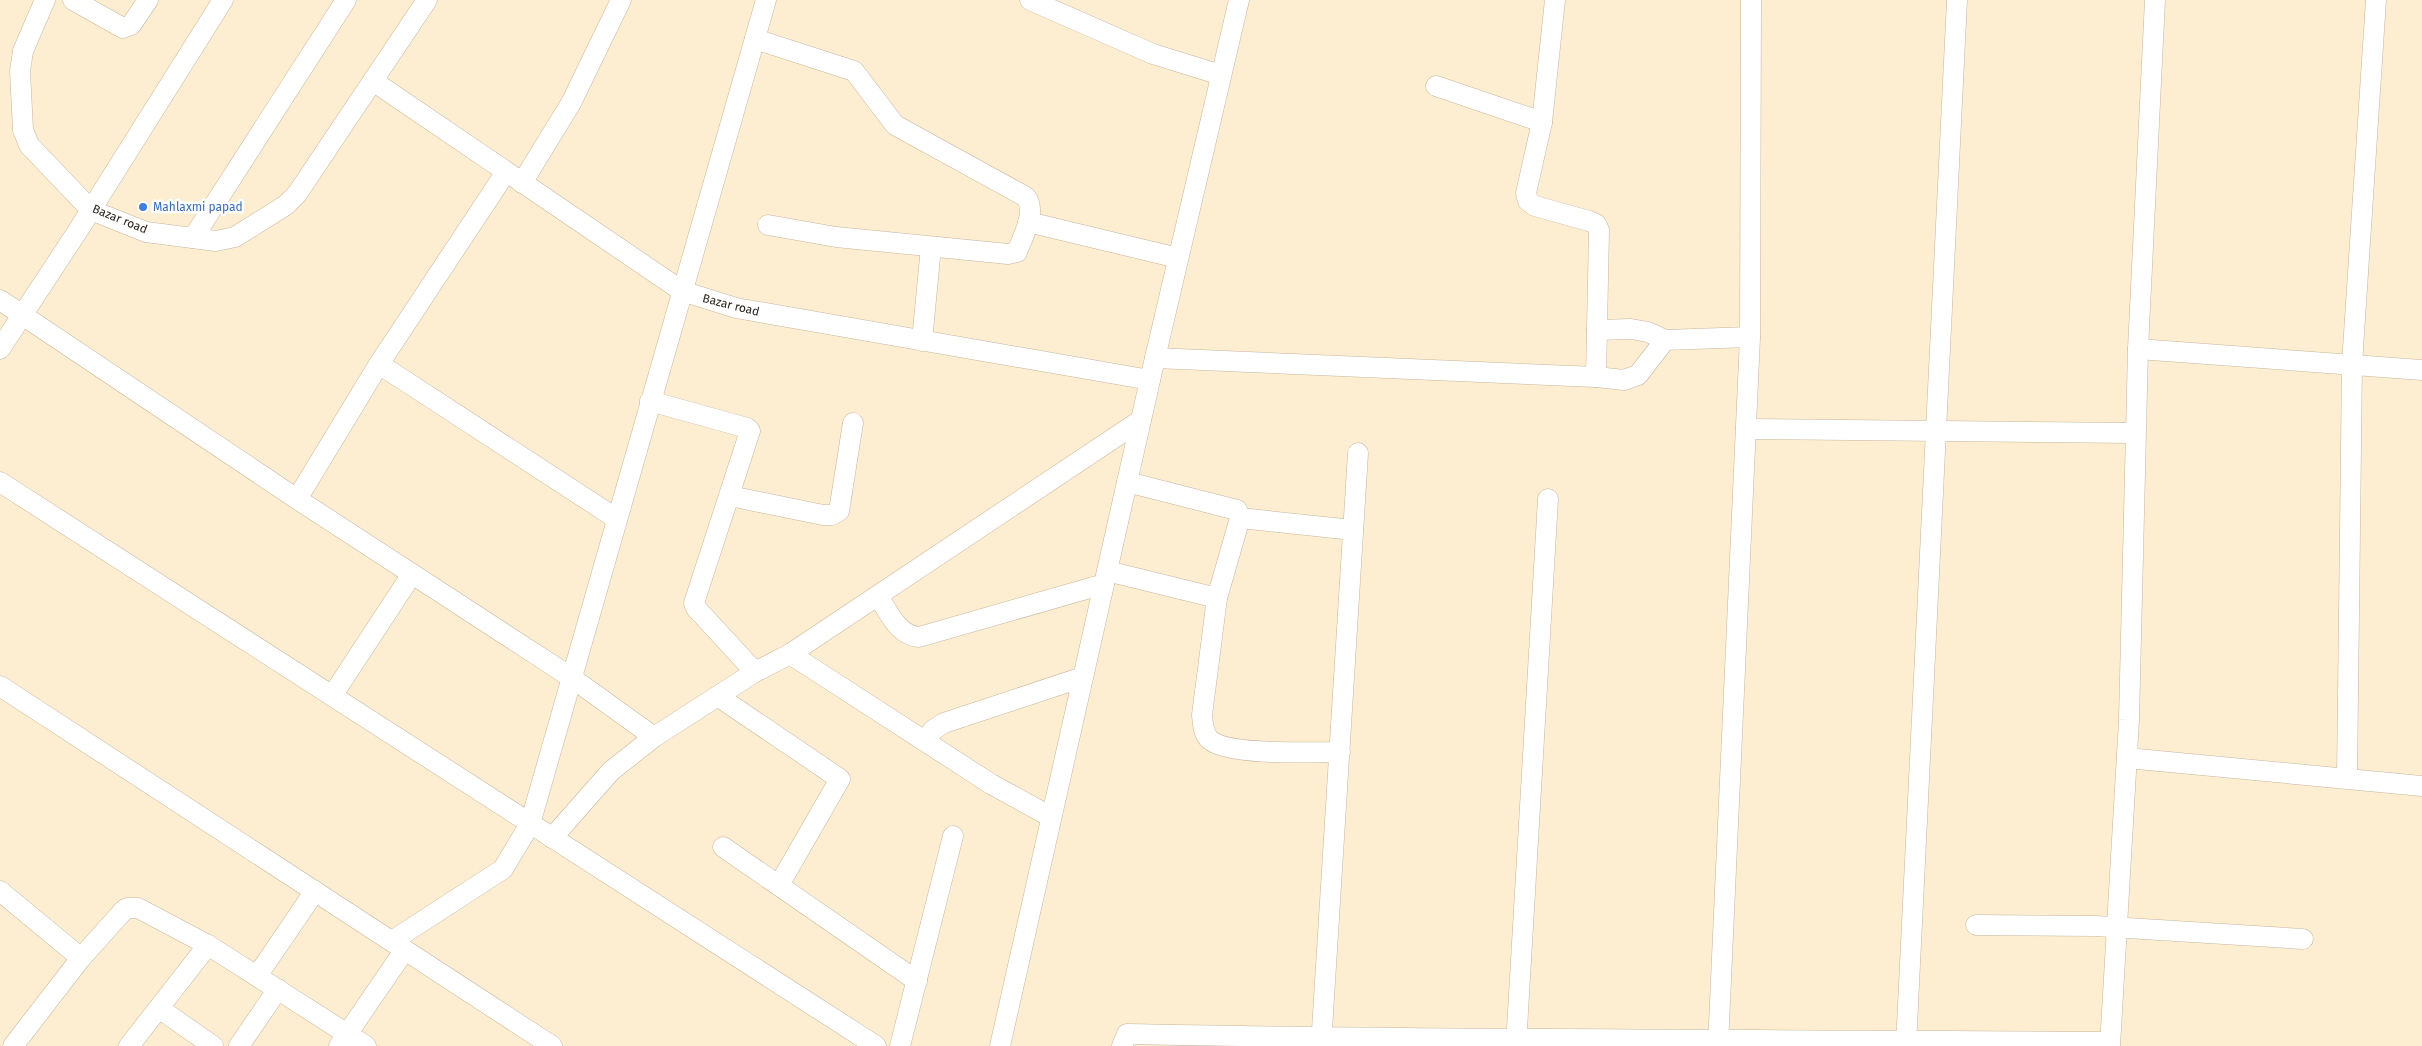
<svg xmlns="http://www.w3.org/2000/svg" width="2422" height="1046" viewBox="0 0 2422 1046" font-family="'Fira Sans',sans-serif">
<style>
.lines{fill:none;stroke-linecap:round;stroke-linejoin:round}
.minor-casing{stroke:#c6b69c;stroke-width:21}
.minor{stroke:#fff;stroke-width:20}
.shop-dot{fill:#3f7fe0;stroke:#fff;stroke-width:2}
.labels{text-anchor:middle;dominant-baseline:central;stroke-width:5;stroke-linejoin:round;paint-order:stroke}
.shop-label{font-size:12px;fill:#366cbe;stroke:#fff;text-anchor:start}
.street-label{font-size:12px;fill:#2c261b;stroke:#fff}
</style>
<rect width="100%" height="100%" fill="#fdedd1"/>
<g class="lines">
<defs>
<g id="minor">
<path d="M45,0L23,51L20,71L23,130L29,145L91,210L146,232L216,241L235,237L286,205L297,194L427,0"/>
<path d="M73,0L123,28L131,25L148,0"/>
<path d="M1030,0L1153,54L1221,75"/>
<path d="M755,39L854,71L895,125L1026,197C1037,212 1023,236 1017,252L1008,254L836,237L768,225"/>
<path d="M373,81L682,291L736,308L1150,380"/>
<path d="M1436,86L1542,122L1555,0"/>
<path d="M522,183L571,103L621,0"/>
<path d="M1028,222L1178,258"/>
<path d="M193,238L346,0"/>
<path d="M0,300L297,499L572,678L654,737"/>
<path d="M1597,330L1631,329L1648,332L1665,340L1750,337"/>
<path d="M922,341L931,247"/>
<path d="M0,349L79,229L223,0"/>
<path d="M2138,349L2422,370"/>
<path d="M1155,358L1596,377L1599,230L1596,224L1589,221L1535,206L1528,201L1526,193L1542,122"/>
<path d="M379,364L617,519"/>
<path d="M1596,377L1624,380L1638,375L1665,340"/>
<path d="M650,401L747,428L750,431L694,603L696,608L755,672"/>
<path d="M1746,429L2135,433"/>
<path d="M0,482L876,1046"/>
<path d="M1127,482L1237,510L1240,518L1217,598"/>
<path d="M730,496L823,515H832L839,511L853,423"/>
<path d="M297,499L379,364L506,172"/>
<path d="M1240,518L1353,530"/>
<path d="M1107,571L1217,598L1202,715C1203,724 1203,734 1210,740C1229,756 1313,752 1340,752"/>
<path d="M878,596C889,612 897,635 919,637L1104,584"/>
<path d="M0,686L552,1046"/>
<path d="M332,696L412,574"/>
<path d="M719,697L840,779L779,885"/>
<path d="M925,741L933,730L944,723L1083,677"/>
<path d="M2127,758L2422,786"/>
<path d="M2347,778L2352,364L2376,0"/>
<path d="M1051,817L991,784L790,654L1141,420"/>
<path d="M552,838L611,771L654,737L755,672L790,654"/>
<path d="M723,847L917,981"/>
<path d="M0,891L81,958L13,1046"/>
<path d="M1976,925L2095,926L2303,939"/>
<path d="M392,941L503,869L530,824L766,0"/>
<path d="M81,958L124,910L127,908H138L208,945L366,1046"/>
<path d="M257,976L315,891"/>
<path d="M160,1009L213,1046"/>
<path d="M129,1046L208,945"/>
<path d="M239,1046L278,989"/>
<path d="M339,1046L404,951"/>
<path d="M900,1046L953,836"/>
<path d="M1000,1046L1155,358L1239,0"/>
<path d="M1122,1046L1127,1034C1455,1041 1782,1039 2110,1042"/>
<path d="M1321,1046L1358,453"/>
<path d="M1516,1046L1548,499"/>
<path d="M1718,1046L1750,337L1751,0"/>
<path d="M1906,1046L1957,0"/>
<path d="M2110,1046L2129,720L2138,349L2155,0"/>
</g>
</defs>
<use href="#minor" class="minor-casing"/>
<use href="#minor" class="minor"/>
</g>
<circle class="shop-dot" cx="143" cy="207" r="5"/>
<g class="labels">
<g class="shop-label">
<text x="153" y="207">Mahlaxmi papad</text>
</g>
<g class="street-label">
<text transform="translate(120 219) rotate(22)">Bazar road</text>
<text transform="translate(731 305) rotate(14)">Bazar road</text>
</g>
</g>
</svg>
